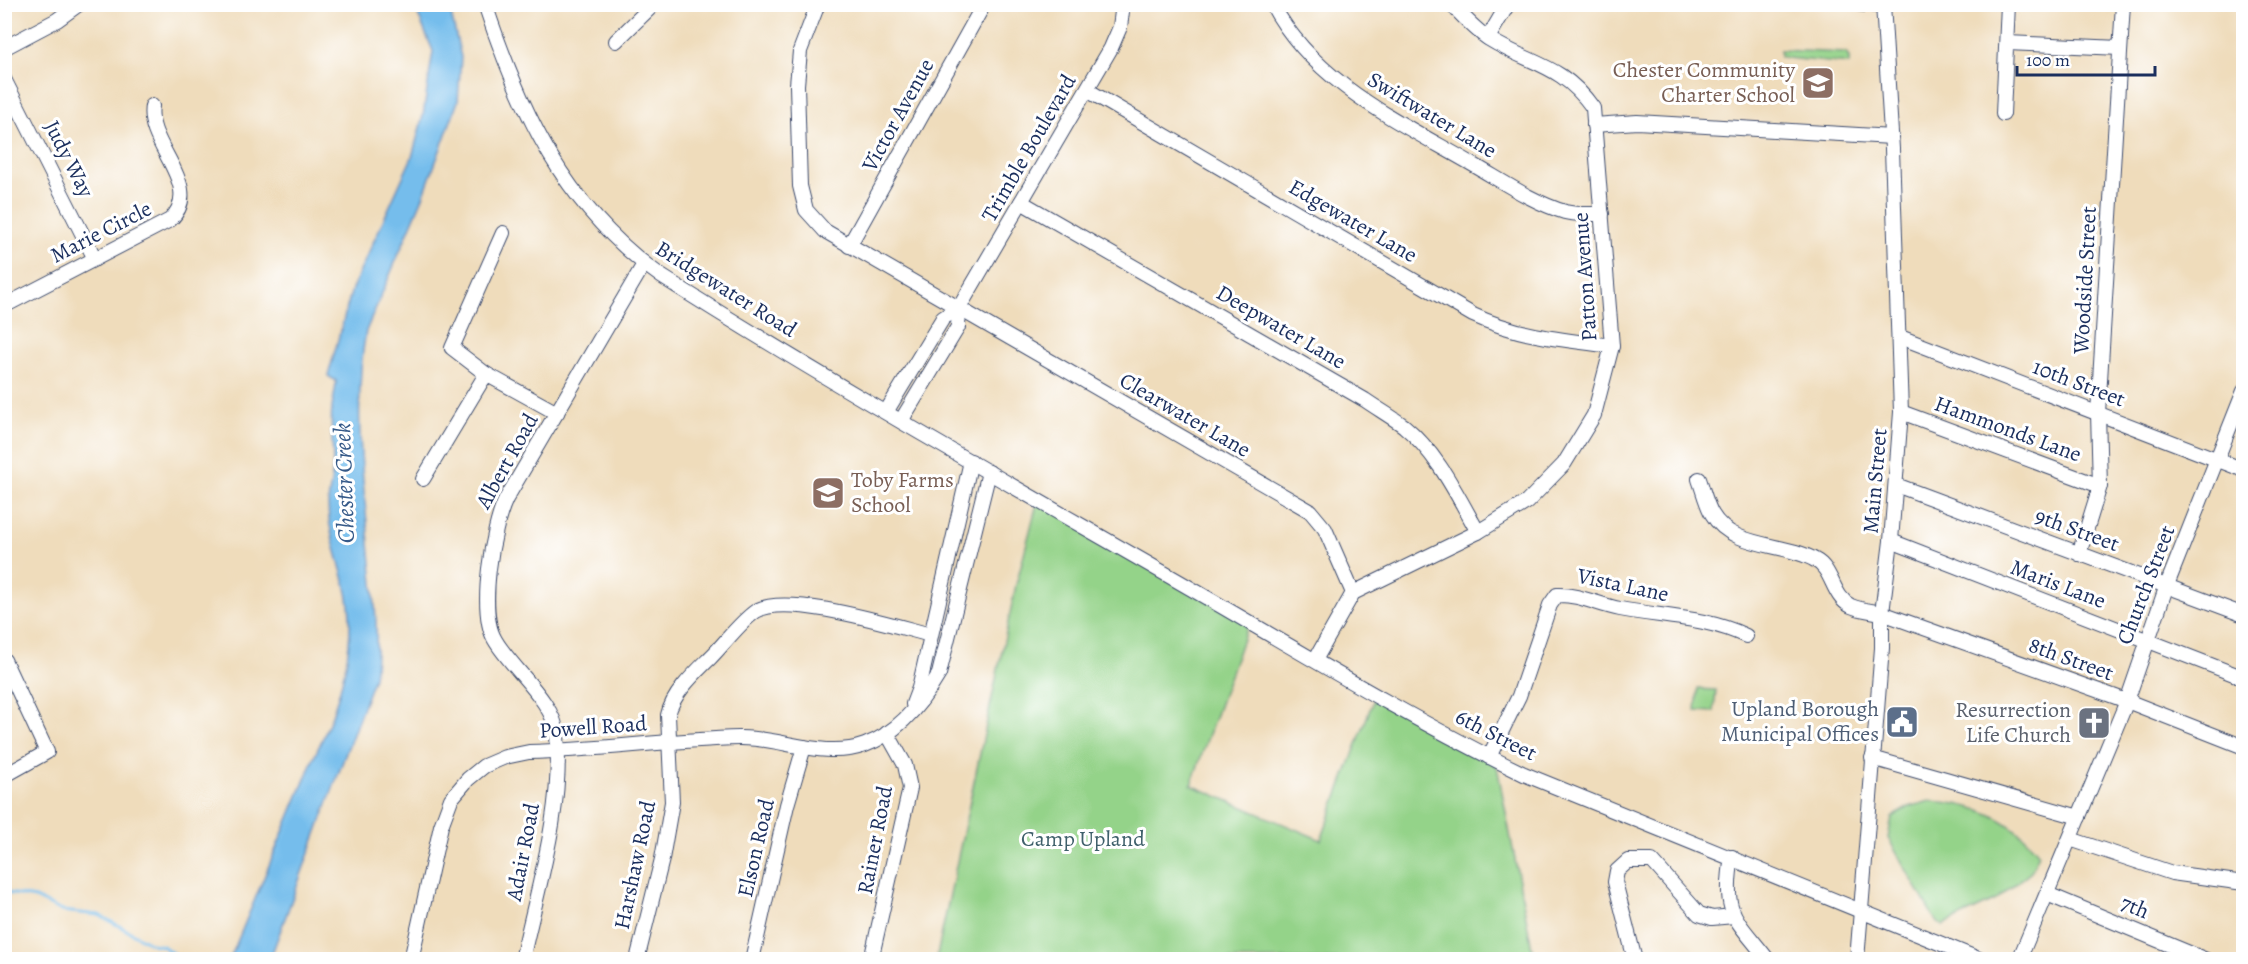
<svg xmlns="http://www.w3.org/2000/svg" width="2248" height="964" viewBox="0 0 2248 964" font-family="Alegreya,serif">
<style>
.green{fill:#94d389;stroke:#588174;stroke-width:1.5}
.water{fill:#74bdec;stroke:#4876a5;stroke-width:1.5}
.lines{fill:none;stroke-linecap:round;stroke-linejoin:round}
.stream{stroke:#74bdec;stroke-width:3}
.minor-casing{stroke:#3b496c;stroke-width:16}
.minor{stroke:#fff;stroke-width:14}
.labels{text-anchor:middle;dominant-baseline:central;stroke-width:6;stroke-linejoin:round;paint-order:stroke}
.education-label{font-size:22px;fill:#785e54;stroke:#fff;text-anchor:end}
.street-label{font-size:22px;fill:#1b2f5e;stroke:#fff}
.service-label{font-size:22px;fill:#4e5e75;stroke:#fff;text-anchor:end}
.worship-label{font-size:22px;fill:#5b616d;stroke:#fff;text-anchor:end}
.park-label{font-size:22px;fill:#3f606b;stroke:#fff}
.water-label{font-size:24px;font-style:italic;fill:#365a89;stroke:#fff}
</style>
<rect width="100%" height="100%" fill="#fff"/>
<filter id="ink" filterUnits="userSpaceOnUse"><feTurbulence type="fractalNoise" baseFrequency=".0167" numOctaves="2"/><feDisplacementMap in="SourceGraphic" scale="12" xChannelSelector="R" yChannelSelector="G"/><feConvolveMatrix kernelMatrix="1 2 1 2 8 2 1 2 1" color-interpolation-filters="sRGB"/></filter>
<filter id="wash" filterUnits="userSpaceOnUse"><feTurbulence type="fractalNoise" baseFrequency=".008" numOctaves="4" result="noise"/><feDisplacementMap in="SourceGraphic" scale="24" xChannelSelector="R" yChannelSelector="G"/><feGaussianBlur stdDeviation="1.35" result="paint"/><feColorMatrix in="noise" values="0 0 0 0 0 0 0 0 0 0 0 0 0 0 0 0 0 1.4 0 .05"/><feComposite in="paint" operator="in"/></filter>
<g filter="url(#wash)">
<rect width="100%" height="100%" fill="#efdcbb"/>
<g class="green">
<path d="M1780,50L1846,53L1849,58V64L1786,58L1780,56Z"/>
<path d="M1038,500L1249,622L1191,785L1321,840L1376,693L1497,766L1534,959L936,960L1016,585Z"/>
<path d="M1698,689L1716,690L1714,712L1696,711Z"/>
<path d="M1930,801C1975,803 2011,818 2039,854L2031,871L1996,900L1943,925L1937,923L1888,838L1892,817L1909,807Z"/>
</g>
<path class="water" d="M414,5H449L461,57L458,101L423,197L366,331C352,408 364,487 371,563C375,601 379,639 374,677L270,959H230L315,755C338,709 359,640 346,588C339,559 328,533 328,503C329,490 333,476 333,463C333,444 330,426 332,408C333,398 336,391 336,381L328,376L352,289L412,157L423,116L433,51Z"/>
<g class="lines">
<path class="stream" d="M4,892L35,898L62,911L99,915L152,944L163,946L181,960"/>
</g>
</g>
<g filter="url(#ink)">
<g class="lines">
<defs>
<g id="minor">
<path d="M485,4C521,113 564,207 661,276C823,379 990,473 1157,569C1278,638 1398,713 1524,774L1981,960"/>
<path d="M818,4L800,51L797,85L800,186L806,210L825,231L1310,511L1325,529L1353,593"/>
<path d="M1272,4C1314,83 1398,121 1472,164C1502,181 1532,202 1565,212C1576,215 1590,214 1602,214"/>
<path d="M1857,4L1883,6"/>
<path d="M1488,38L1508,4"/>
<path d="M616,41L654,4"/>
<path d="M2007,43L2120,48"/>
<path d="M4,48L57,20L79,4"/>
<path d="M4,79L95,259"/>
<path d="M1087,90L1473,315C1518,336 1563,340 1612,346"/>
<path d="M2003,114L2008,4"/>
<path d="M1594,125L1637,122L1892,137"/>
<path d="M1021,202L1365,400C1378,409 1392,417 1404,426C1438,454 1457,495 1478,532"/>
<path d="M503,233L452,348L486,374L557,413"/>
<path d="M849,246L984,4"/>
<path d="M4,306L170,220C206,186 145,145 152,106"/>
<path d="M1900,337L2244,470"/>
<path d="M886,412L943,318L959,308"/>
<path d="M1901,412L2100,486"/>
<path d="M901,421L958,327L959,308L1111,48L1120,27L1123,4"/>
<path d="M423,479L486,374"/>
<path d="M1699,479C1703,490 1706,504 1712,514C1732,549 1784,542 1815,560C1833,569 1832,597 1851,606C1860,610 1872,611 1882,613L2127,701L2244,747"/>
<path d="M1896,485L2244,615"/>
<path d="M1891,541L2244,678"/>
<path d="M2079,554L2100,486L2098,413L2123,4"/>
<path d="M4,660L47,752L4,776"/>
<path d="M1315,660L1353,593L1478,532L1527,502L1564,464L1594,415L1612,346L1593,108C1562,64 1531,65 1489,39C1475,30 1463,16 1451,4"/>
<path d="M913,704L919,688L971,461"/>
<path d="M1489,757L1519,696L1550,605L1557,595C1579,594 1598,605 1620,609C1662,617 1707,617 1746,636"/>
<path d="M1872,758L2079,817"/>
<path d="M2070,839L2172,873L2244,883"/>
<path d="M1732,857C1722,915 1735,917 1768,960"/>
<path d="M2047,894L2206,960"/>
<path d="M411,960L441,826L451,799L468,779L484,766L505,757L529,752C599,750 669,740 739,738C781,737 824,760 865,745C898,733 922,703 939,674L989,472"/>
<path d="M522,960C538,886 563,810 557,735C555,702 511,668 495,640C478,612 492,528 506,499L644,264"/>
<path d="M637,960L662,859L672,802L668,715C673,693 695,673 711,657C725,643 740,622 756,611C786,592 895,626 931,635"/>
<path d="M752,960L787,805L804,747"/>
<path d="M871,960L910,788L905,765L887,733"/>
<path d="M1635,960L1615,882L1617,871L1628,861H1652L1699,914L1712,918L1734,916"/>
<path d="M1857,960L1882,648V613L1891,541L1901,412L1892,149L1883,4"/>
<path d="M2019,960L2127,701L2167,585L2244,391"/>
</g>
</defs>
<use href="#minor" class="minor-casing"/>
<use href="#minor" class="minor"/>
</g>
</g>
<defs>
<symbol id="school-square" viewBox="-11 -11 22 22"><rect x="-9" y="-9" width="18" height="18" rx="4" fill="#8d6e63" stroke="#fff"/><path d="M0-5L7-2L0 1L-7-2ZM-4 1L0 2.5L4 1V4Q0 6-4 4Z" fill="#fff"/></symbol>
<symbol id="civic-square" viewBox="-11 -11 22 22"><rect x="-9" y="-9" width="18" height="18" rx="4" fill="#5c6f8a" stroke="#fff"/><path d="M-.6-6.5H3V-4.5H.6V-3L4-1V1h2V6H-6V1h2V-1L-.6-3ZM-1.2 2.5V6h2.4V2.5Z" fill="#fff"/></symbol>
<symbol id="church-square" viewBox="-11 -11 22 22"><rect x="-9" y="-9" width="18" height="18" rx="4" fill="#6b7280" stroke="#fff"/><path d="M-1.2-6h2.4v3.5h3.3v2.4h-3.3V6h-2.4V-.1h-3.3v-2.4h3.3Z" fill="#fff"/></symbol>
</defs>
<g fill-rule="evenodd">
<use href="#school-square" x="1799" y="64" width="38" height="38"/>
<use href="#school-square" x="809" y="474" width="38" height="38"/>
<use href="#civic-square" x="1883" y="703" width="38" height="38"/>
<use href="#church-square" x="2075" y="704" width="38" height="38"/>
</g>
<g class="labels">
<g class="education-label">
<text x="1795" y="70">Chester Community<tspan x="1795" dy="25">Charter School</tspan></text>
<text x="851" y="480" text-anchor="start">Toby Farms<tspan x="851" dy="25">School</tspan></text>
</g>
<g class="street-label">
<text transform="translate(898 115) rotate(-61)">Victor Avenue</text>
<text transform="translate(1432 115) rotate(31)">Swiftwater Lane</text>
<text transform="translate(1029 148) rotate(-60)">Trimble Boulevard</text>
<text transform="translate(69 159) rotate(63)">Judy Way</text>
<text transform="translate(1353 221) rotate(30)">Edgewater Lane</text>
<text transform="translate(101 232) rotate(-27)">Marie Circle</text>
<text transform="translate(1585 277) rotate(-94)">Patton Avenue</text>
<text transform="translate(2085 280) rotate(-87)">Woodside Street</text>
<text transform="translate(726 289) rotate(32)">Bridgewater Road</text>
<text transform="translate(1281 327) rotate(30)">Deepwater Lane</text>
<text transform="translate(2079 383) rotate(21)">10th Street</text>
<text transform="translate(1185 415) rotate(30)">Clearwater Lane</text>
<text transform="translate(2008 429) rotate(20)">Hammonds Lane</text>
<text transform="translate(507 461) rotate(-61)">Albert Road</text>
<text transform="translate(1875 481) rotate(-85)">Main Street</text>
<text transform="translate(2077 530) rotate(20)">9th Street</text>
<text transform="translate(2058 584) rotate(21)">Maris Lane</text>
<text transform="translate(1623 585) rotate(12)">Vista Lane</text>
<text transform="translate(2146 585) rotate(-69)">Church Street</text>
<text transform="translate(2071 659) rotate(20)">8th Street</text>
<text transform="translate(593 727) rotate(-4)">Powell Road</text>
<text transform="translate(1496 735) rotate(27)">6th Street</text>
<text transform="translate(875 840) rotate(-79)">Rainer Road</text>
<text transform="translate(756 848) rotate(-77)">Elson Road</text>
<text transform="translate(523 852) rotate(-79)">Adair Road</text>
<text transform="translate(635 865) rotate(-78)">Harshaw Road</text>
<text transform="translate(2135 907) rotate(22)">7th</text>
</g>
<g class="service-label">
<text x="1879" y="709">Upland Borough<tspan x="1879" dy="25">Municipal Offices</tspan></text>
</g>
<g class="worship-label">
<text x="2071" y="710">Resurrection<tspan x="2071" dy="25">Life Church</tspan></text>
</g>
<g class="park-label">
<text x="1083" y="839">Camp Upland</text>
</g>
<g class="water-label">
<text transform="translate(344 483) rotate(-92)">Chester Creek</text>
</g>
</g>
<rect width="2248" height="964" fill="none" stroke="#fff" stroke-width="24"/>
<path d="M2017 66v9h138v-9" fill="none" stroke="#1b2f5e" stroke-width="3"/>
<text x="2026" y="66" font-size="18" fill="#1b2f5e" stroke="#ffffff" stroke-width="4.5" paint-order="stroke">100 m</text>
</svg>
